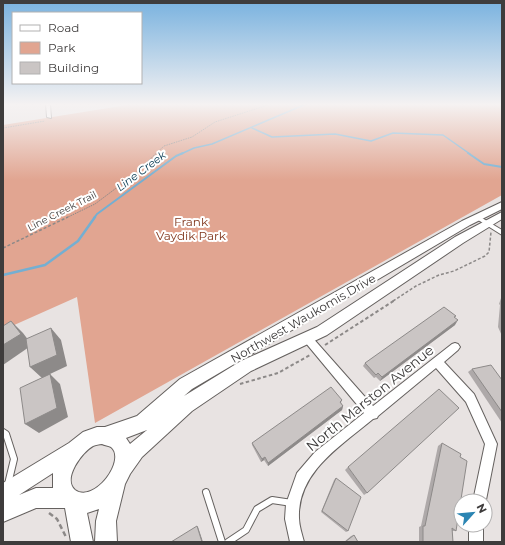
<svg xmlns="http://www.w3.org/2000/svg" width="505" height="545" viewBox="0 0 505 545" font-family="Montserrat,sans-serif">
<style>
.green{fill:#e1a591}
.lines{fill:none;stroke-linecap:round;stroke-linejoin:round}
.stream-far2{stroke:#74afd2;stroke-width:1.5}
.stream-far1{stroke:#74afd2;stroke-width:2}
.stream{stroke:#74afd2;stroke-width:2.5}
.lane-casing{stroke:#65615f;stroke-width:8}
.street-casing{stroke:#65615f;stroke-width:2}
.secondary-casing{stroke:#65615f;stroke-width:2}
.path-far3{stroke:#8c8988;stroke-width:1;stroke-dasharray:1.5 1;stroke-linecap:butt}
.path-far2{stroke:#8c8988;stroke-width:1.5;stroke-dasharray:3 2;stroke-linecap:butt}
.path-far1{stroke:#8c8988;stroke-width:2;stroke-dasharray:3.5 2.5;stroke-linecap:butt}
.path{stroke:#8c8988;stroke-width:2.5;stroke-dasharray:5 3;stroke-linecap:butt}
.lane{stroke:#fff;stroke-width:6}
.street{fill:#fff;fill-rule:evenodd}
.secondary{fill:#fff;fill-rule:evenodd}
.wall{fill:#aea9a9}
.shaded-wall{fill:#8d8a89}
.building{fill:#cac5c4;stroke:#8d8a89}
.labels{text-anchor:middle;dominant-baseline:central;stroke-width:4;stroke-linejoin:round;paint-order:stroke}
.far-street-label{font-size:10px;fill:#3e3c3c;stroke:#fff}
.far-water-label{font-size:11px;font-style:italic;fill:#104159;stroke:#fff}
.park-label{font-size:12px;fill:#81371d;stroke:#fff}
.street-label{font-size:12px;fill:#3e3c3c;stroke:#fff}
.near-street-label{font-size:14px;fill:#3e3c3c;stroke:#fff}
</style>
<rect width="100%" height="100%" fill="#e8e3e2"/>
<path class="green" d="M133,104H502V195L95,423L77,297L3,330V125Z"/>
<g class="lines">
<g class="stream-far2">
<path d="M252,128L272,137L335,134L371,141L393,133L443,135L470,154"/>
<path d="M181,154L194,148L212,144L306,104"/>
</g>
<g class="stream-far1">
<path d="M468,153L484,164L502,167"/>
<path d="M94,218L97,214L176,156L183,153"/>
</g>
<path class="stream" d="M3,275L45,265L78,241L95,217"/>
<defs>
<g id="lane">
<path d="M3,432L6,434L14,459L8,484"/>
<path d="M206,492L222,542"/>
<path d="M228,542L246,530L257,509L272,500L292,503"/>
</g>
<g id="street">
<path d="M46,104H50L51,118L47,117Z"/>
<path d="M477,215L502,230V235L475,218L474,217Z"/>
<path d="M308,335L311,336L373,406L452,344L455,343L458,344L460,347L458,350L444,362L474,394L497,444L485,505V501H473L485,444L466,402L436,368L378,416L377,418L373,419C342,445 297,472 299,518C299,526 302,534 304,542H290L285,519L286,504L297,473L315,452L364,413L305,342L303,339L305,336Z"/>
<rect x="469" y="525" width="14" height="17"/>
</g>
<path id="secondary" d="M502,202V209L470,225L192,389L184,396L241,361L317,327L455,237L502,212V219L463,243L327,335L251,371L192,411L142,457L130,474L125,484L116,521L117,542H95L96,521L99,509L87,513L93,542H71L65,508H36L3,522V483L69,443L83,432L97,427H105L137,416L180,379L462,221ZM147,430L130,444L126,438ZM102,444C104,445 109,446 111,447C127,460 94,504 75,490C62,479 82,452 93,446C96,445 99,444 102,444ZM53,473V488H36L19,495Z"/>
</defs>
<use href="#lane" class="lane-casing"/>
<use href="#street" class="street-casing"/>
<use href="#secondary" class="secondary-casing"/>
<g class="path-far3">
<path d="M3,128L45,121"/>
<path d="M66,218L95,204L131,177L164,146L192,137L215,122L271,104"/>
</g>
<g class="path-far2">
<path d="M3,248L68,217"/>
<path d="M393,301L416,286L439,275L454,271L485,256L489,252L491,232"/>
</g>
<g class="path-far1">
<path d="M325,345L395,300"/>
<path d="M240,384L278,373L310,355"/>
</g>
<path class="path" d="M49,513L57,519L66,537"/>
<use href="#lane" class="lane"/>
<use href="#street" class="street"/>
<use href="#secondary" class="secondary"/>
</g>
<g class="wall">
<path d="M502,295V336L498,327L500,305L499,304Z"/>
<path d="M454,318L455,325L380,381L376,377L374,378L363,366L365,363Z"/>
<path d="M472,369L502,380V423L468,372Z"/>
<path d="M342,400L341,403L343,406L342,410L268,466L264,460L261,462L252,445V443Z"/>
<path d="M442,443L456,531H452L453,542H419V527L421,526L438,446Z"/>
<path d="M348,467L367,493L364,495L345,470Z"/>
<path d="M336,478L348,531L346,532L321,512L334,480Z"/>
<path d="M354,535L358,542H344L351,536Z"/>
</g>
<g class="shaded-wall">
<path d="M458,320L455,325L380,381L382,377Z"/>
<path d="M11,321L23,333L32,345L3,365V345Z"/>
<path d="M51,328L61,340L67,366L50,374L60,384L68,417L39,433L25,424L42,378L30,367Z"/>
<path d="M343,406L342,410L268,466V463Z"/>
<path d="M265,457L264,460L261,462L262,459Z"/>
<path d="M197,526L198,527L203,542H202Z"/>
</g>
<g class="building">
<path d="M444,307L456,316L454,317L458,320L382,377L378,373L376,375L365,363Z"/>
<path d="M11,321L21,334L3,345V326Z"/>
<path d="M51,328L57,355L30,367L26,339Z"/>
<path d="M491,365L502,380V412L472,369Z"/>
<path d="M50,374L57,408L25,424L20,388Z"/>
<path d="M331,387L342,400L340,402L343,406L268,463L265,457L262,459L252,443Z"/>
<path d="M439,389L459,408L367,493L348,467Z"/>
<path d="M442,443L461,454L460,457L467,461L456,531L452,528L453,542H423V526H425Z"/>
<path d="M336,478L361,497L348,531L322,511Z"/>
<path d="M197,526L202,542H171Z"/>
<path d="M354,535L358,542H345Z"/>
</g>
<linearGradient id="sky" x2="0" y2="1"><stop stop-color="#79b2df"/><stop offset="0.58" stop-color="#f5f2f2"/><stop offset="1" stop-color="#f5f2f2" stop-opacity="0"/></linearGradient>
<rect width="505" height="180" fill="url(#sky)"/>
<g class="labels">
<g class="far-street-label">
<text transform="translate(62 211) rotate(-27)">Line Creek Trail</text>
</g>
<g class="far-water-label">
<text transform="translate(141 171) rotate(-37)">Line Creek</text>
</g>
<g class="park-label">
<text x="191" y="221">Frank<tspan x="191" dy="14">Vaydik Park</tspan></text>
</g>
<g class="street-label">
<text transform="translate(303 318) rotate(-30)">Northwest Waukomis Drive</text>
</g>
<g class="near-street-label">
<text transform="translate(370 398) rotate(-39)">North Marston Avenue</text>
</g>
</g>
<rect width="505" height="545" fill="none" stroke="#3e3c3c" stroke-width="8"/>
<rect x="12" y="12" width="130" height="72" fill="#ffffff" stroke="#b2b1b1"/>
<rect x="20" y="25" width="20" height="6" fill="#ffffff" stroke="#b2b1b1"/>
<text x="48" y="32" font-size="12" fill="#3e3c3c">Road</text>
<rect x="20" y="42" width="20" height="12" fill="#e1a591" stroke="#b2b1b1"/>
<text x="48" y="52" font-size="12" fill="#3e3c3c">Park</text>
<rect x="20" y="62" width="20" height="12" fill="#cac5c4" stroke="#b2b1b1"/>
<text x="48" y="72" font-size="12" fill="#3e3c3c">Building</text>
<g transform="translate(473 513) rotate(63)"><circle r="19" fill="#ffffff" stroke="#b2b1b1"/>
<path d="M0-3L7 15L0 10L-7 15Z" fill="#2b85b3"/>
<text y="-6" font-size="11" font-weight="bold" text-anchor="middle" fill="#3e3c3c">N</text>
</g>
</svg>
